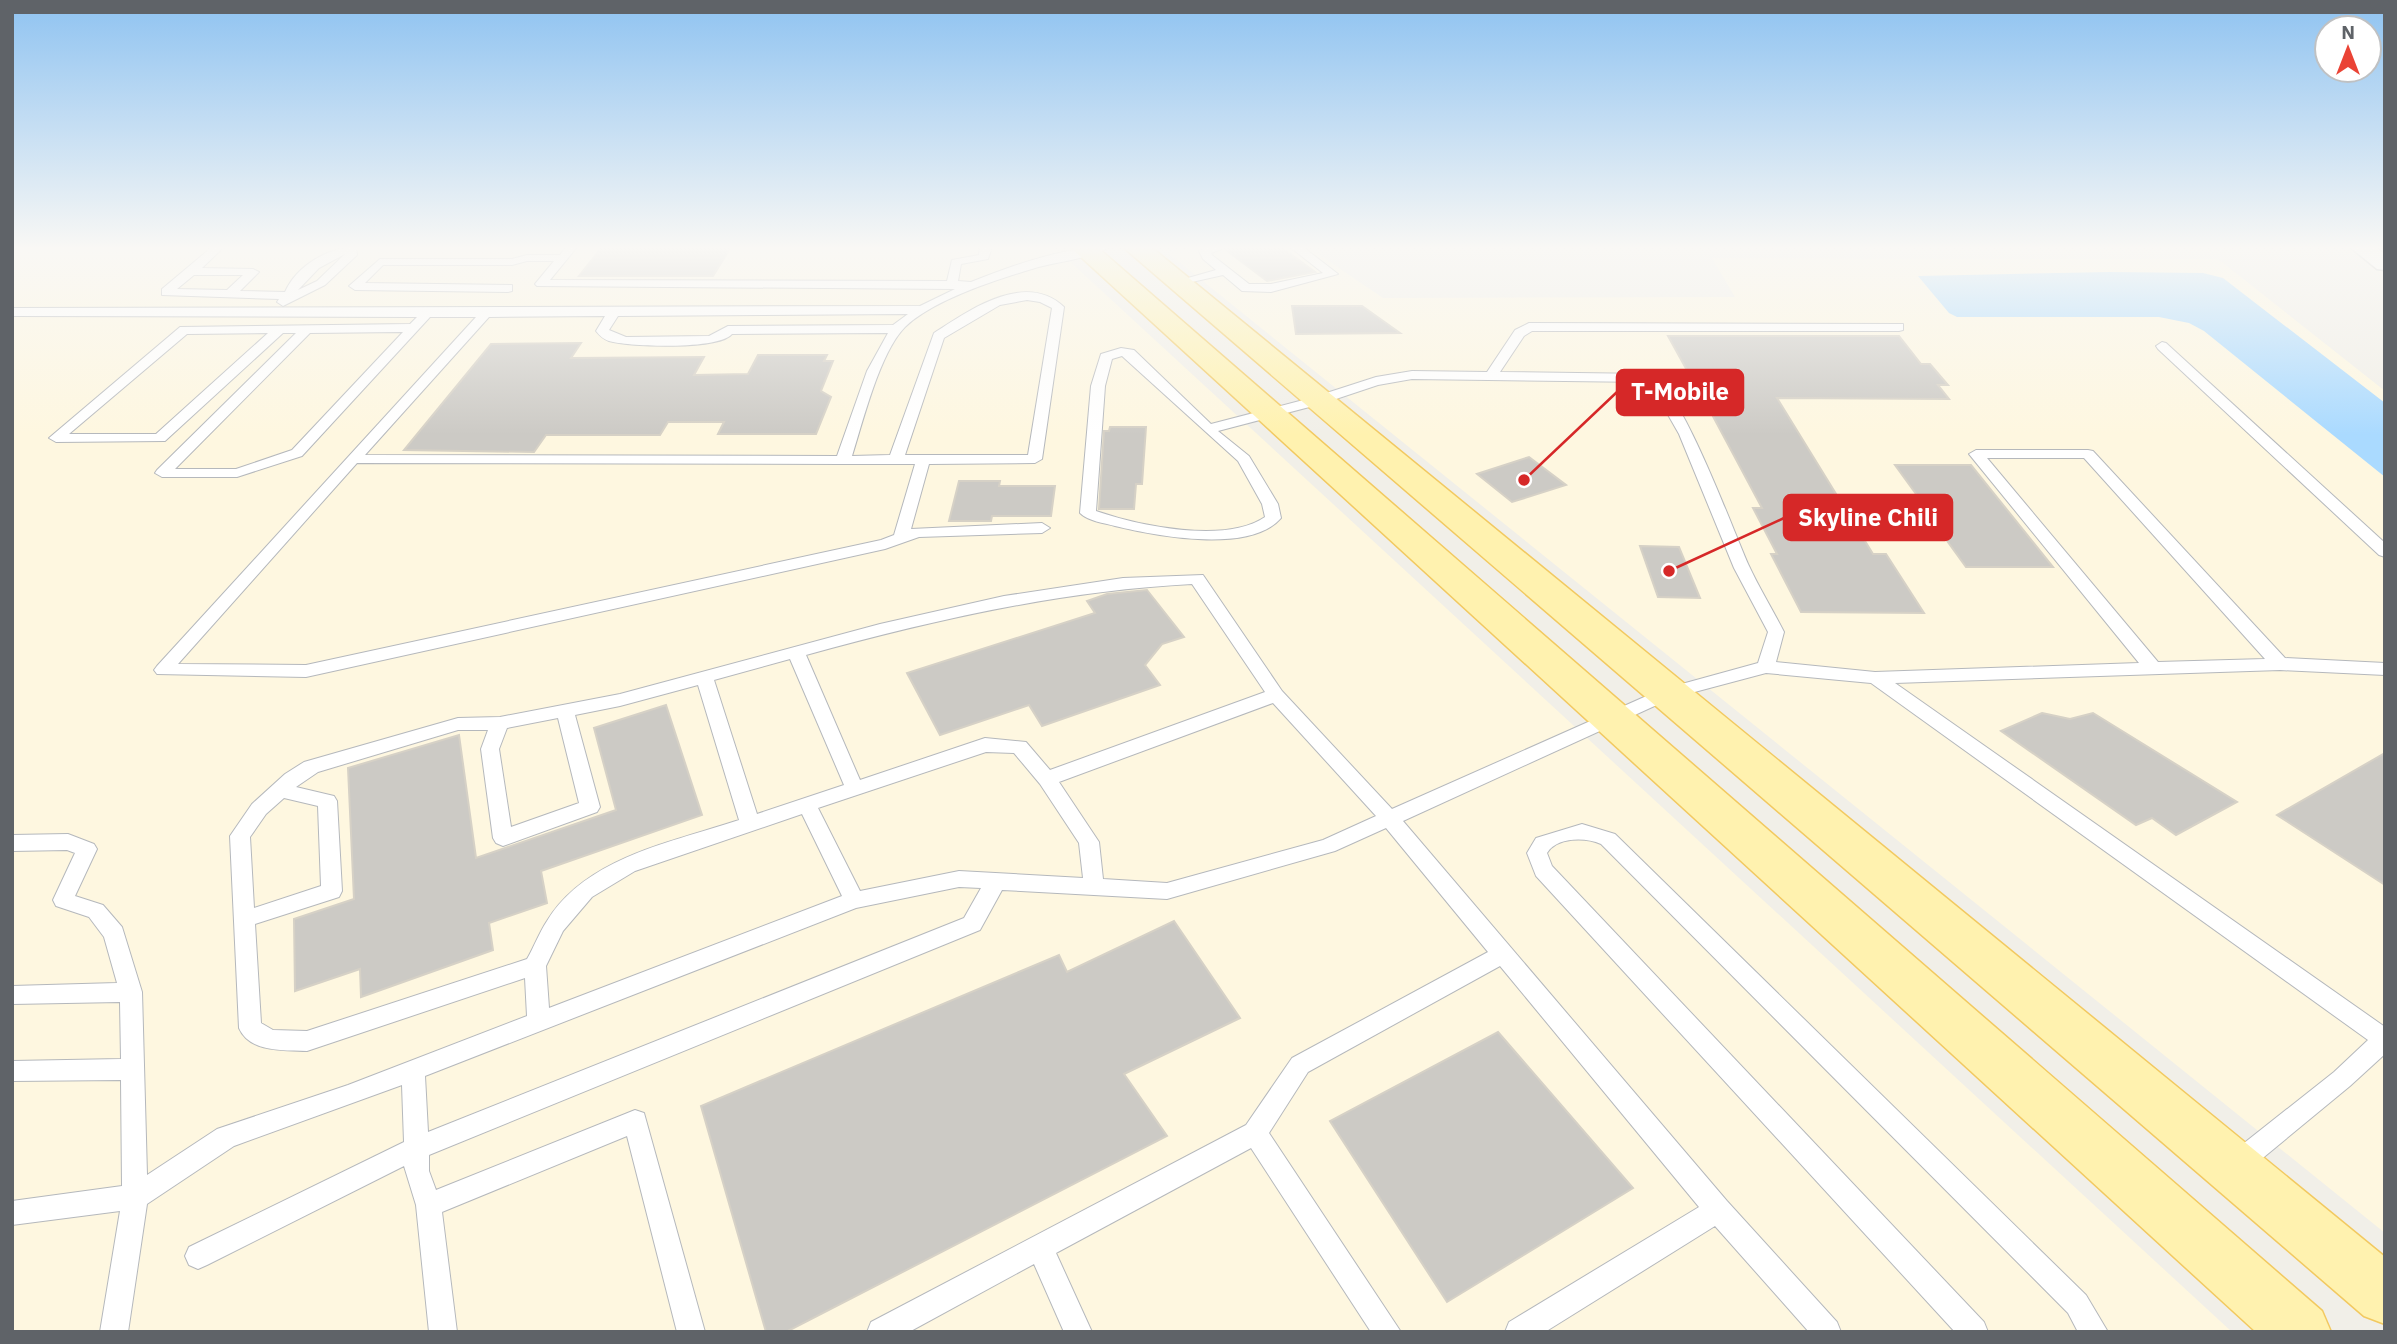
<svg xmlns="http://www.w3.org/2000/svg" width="2397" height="1344" viewBox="0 0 2397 1344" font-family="'IBM Plex Sans',sans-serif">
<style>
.commercial{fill:#fef7e0}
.water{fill:#aadaff}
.building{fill:#cccac5;stroke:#d6d1c6;stroke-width:2}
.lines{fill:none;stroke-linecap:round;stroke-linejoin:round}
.service-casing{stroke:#b5b8bc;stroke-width:2}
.minor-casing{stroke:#b5b8bc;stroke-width:3}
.primary-casing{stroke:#f2c960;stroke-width:3}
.service{fill:#fff;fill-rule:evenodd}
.minor{fill:#fff;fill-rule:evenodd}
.primary{fill:#fff2af;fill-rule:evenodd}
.leader{fill:none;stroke:#d62828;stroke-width:2.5}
.callout-dot{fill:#d62828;stroke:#fff;stroke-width:2.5}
.callout{fill:#d62828;stroke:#d62828;stroke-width:2.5}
.callout-label{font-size:24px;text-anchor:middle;font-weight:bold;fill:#fff}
</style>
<rect width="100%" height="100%" fill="#f1efe8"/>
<g class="commercial">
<path d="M24,247H1054L2232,1332H12V255Z"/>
<path d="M1191,247H1308L1383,298L1735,297L1712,258L2218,259L2385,391V1233L1168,253Z"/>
</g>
<path class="water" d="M2109,272L2203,273L2223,278L2385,403V477L2204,331L2189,323L2159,317H1957L1949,313L1918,276Z"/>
<g class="building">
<path d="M602,247H731L713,276H579Z"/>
<path d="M1229,247H1281L1315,272L1267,281L1226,250Z"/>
<path d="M1292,306H1362L1400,333L1296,334Z"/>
<path d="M1668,336H1899L1921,364H1930L1948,385H1938L1949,399L1777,398L1873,554H1886L1924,613L1801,612L1771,554H1777L1753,508H1762L1708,407H1699L1686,383H1694Z"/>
<path d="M581,343L571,358L704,357L694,375L748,374L758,355H827L824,361H833L821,391L831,397L816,434H718L724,422H668L660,435H546L534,452L404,450L491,344Z"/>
<path d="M1110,427H1146L1142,484H1136L1134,509H1099L1104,431H1109Z"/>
<path d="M1529,457L1566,485L1512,502L1477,474Z"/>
<path d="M1895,465H1971L2053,567H1966L1945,538H1948Z"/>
<path d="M959,481H1000L999,486H1055L1051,516H992L991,521H949Z"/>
<path d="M1640,546L1679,547L1700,598L1658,597Z"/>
<path d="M1147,590L1184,637L1162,644L1145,665L1160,685L1042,726L1029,705L940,735L907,673L1095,613L1087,601L1107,594Z"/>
<path d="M666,705L702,815L541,871L547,903L489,923L493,950L361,997L360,969L295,991L294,919L354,899L348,768L459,735L476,858L616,810L594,728Z"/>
<path d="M2042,713L2070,719L2093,713L2237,802L2176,835L2152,818L2136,825L2001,731Z"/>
<path d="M2385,753V885L2277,815Z"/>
<path d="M1174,921L1240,1018L1124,1074L1167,1136L786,1332H766L701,1106L1059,955L1067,972Z"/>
<path d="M1498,1032L1633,1188L1447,1302L1330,1121Z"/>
</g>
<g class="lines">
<defs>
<g id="service">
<path d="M212,247H224L202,268L253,269L259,272L240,291L285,292C297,265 329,247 356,247L357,255L325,285L283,306L277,302L279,299L162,295V289ZM345,254L317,281L298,290L319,268ZM194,275H243L227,290L177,289Z"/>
<path d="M566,247H577L550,280L947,281L952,260L979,255L980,247H992L988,259L961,264L958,281L971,282C1014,265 1063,247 1109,247C1092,259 1053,262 1032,269C995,280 933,300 905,327C880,352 863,421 852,456L890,455L934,333C968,311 1025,270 1064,307L1042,459L1035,463L929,464L911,529L1042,523L1050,528L1042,533L919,537L885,549L306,677L157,674L154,670L157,666L476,317H430L302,456L237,477H162L155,473L157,470L296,333H283L165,441L56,442L49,438L180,327L410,324L417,317L12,316V308L920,306L955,289L537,286L535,284L554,261H527L512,265H383L365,283L512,285V291L508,292L355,290L349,286L380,259H512L527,255H560ZM1027,300L1040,302L1052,308L1028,455H905L944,338L1000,305ZM908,314L893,325L728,326L709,336L626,337L609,330L618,316ZM605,316L596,331C600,336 603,339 609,341C629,347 719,350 732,334L888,333L867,371L837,456L365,455L489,317ZM403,332L292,450L236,469H175L310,333ZM268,333L156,434H69L187,334ZM357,463L843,464H915L894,535L881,540L306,665L178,664Z"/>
<path d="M1206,247H1227L1211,253L1212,255L1249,284H1271L1323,273L1290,247H1303L1338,274L1271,292L1242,291L1223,275L1174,286V282L1216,270L1203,259L1199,251Z"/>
<path d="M1529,323L1903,324V330L1899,331H1532L1524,336L1500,372L1649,374C1680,383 1733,531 1749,566C1759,588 1773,610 1784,632L1776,662L1875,672L2139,663L1969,454L1976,450H2088L2093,451L2285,658L2385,663V675L2280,670L1895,683L2385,1027V1054L2350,1086L2247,1171L2238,1175L2229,1171L2226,1163L2229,1155L2334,1072L2368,1040L1871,683L1766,673L1672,698L1403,821L1727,1201L1837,1322L1841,1332H1809L1715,1226L1545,1332H1505L1509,1322L1699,1207L1500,966L1308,1072L1269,1133L1401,1332H1371L1251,1148L1056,1253L1092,1332H1064L1034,1264L909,1332H867L871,1322L1246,1125L1292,1058L1488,952L1386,828L1335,851L1167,899L1002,890L980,930L429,1155V1171L436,1190L635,1110L644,1113L705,1332H677L627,1136L442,1212L457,1332H429L416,1205L404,1166L207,1265L198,1269L189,1265L185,1256L189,1247L404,1142L402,1085L234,1146L147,1204L128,1332H100L120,1211L12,1225V1201L122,1186L121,1080L12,1081V1061L121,1059L120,1002L12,1004V986L117,983L104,937L89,917L56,906L53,900L75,853L67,850L12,851V835L68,834L94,844L97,849L75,896L103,905L122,927L142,992L147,1175L217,1129L348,1085L527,1016L525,978L307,1051C284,1050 250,1053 239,1028L230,836L252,804L285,774L304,762L458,718L500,717L620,694L880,624L1004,596L1123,578L1203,575L1282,691L1392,809L1660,690L1758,663L1768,632L1734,568L1679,434L1651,385L1646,382L1412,379L1378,385L1321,404L1218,431L1249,456L1278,504L1281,518C1250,554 1156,536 1115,526C1104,523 1088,521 1080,513L1091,386L1101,354L1121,348L1134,350L1211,424L1311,398L1376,377L1412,371L1487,372L1515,330ZM1122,356L1238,461L1262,504L1265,517C1226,544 1139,526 1096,511L1105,386L1112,359ZM1987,458H2084L2265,659L2158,662ZM1192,584L1265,692L1050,770L1026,742L985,738L860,780L806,655C933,620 1060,591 1192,584ZM790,659L844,785L757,814L714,680ZM698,685L739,820C673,842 586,857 547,921C539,933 534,947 527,959L307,1031L273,1030L261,1023L255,924L339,897L342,891L337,801L334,796L296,787L318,772L458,730H488L481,749L493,838L496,843L503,846L597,812L600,807L575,715L620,706ZM1273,703L1376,816L1323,840L1167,883L1103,879L1099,842L1059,782ZM558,718L579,803L511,827L499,749L507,728ZM986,752L1014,753L1040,784L1079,843L1083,878L959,871L860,891L818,808ZM284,798L318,806L321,886L254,908L250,837L266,814ZM802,814L842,896L549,1008L546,966L563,931L592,897L635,871ZM959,887L981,888L964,918L428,1132L425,1076L856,908Z"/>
<path d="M2162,342L2166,343L2385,543V557L2379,555L2158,349L2156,346Z"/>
<path d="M1582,824L1615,834L2086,1295L2108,1332H2078L2068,1313L1601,844C1585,837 1557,837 1547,853L1552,866L1984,1322L1988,1332H1955L1536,876L1527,853L1536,838Z"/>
</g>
<path id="minor" d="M2350,247H2375L2385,254V270L2377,269Z"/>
<g id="primary">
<path d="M1070,247H1097L2322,1311L2331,1332H2256Z"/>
<path d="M1123,247H1151L2385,1257V1324L2364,1316Z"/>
</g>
</defs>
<use href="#service" class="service-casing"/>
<use href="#minor" class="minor-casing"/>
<use href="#primary" class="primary-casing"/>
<use href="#service" class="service"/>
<use href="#minor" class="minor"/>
<use href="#primary" class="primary"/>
</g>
<linearGradient id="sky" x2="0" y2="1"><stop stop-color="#8fc3f1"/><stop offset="0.57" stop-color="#f9f8f5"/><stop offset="1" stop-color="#f9f8f5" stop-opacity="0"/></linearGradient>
<rect width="2397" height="435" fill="url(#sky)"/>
<path class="leader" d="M1524 480L1617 392M1669 571L1784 518"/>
<g class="callout-dot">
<circle cx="1524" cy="480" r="7"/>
<circle cx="1669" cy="571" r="7"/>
</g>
<g class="callout">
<rect x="1617" y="370" width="126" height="45" rx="7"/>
<rect x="1784" y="495" width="168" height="45" rx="7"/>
</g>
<g class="callout-label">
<text x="1680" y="400">T-Mobile</text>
<text x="1868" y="526">Skyline Chili</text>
</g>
<rect width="2397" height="1344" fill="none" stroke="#5f6368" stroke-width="28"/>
<g transform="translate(2348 49)"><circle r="33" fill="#ffffff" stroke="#bfc1c3" stroke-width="2"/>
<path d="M0-5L12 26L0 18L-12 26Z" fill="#ea4335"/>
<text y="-10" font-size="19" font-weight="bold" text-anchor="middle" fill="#5f6368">N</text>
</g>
</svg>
